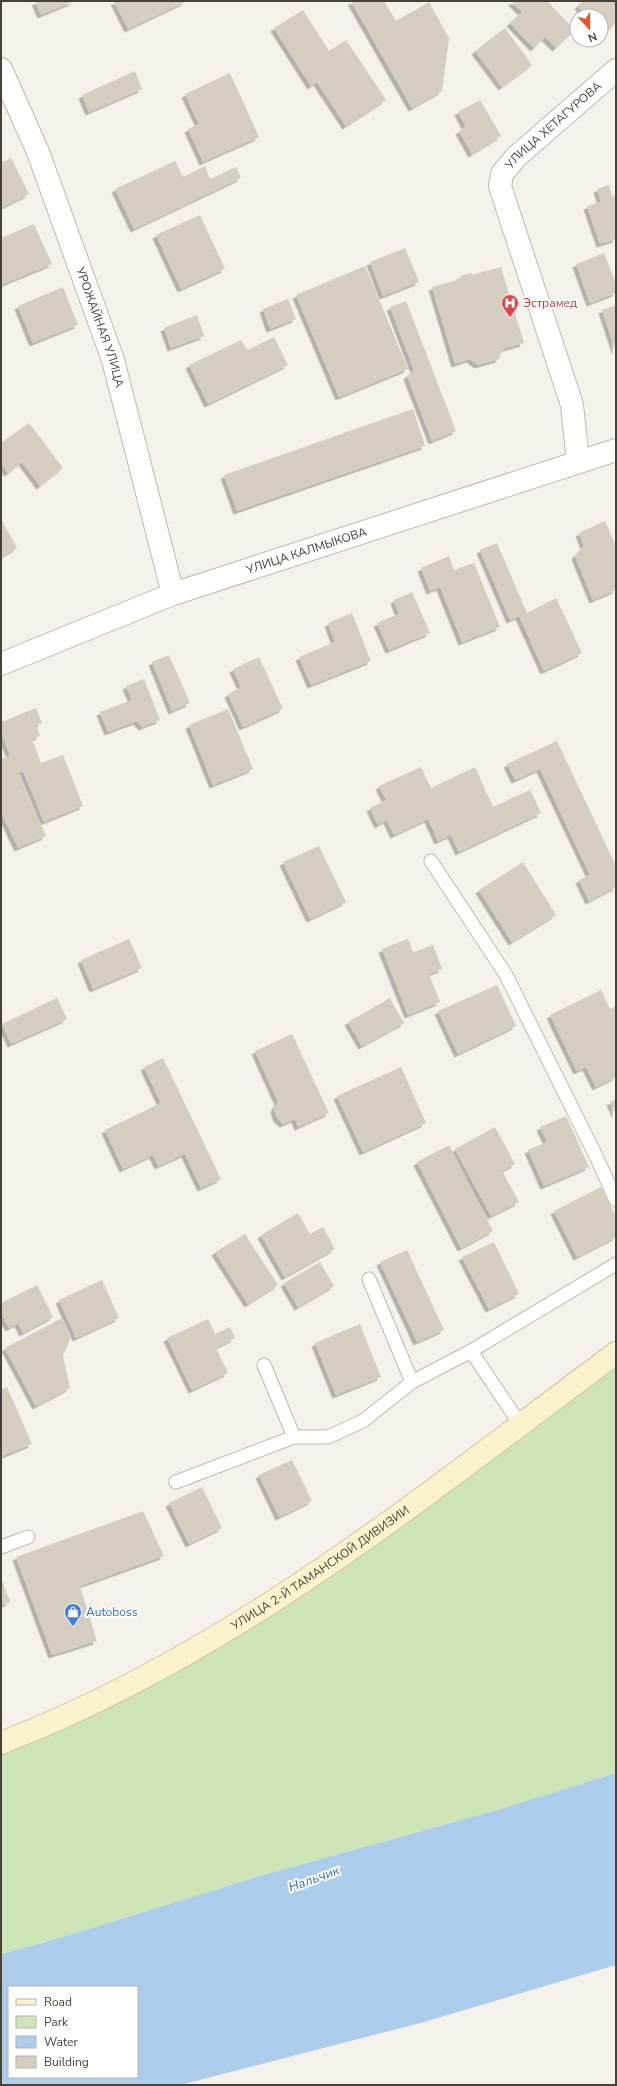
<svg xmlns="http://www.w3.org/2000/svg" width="617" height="2086" viewBox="0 0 617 2086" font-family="'Nunito Sans',sans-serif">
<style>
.green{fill:#cde5b7}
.water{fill:#acceec;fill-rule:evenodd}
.building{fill:#d5cec1;filter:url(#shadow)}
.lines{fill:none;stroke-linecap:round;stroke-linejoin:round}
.service-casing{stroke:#bfbaae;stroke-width:15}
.minor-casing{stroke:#bfbaae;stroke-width:24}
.tertiary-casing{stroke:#bfbaae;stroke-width:24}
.secondary-casing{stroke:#d0c79d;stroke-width:24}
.service{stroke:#fff;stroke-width:13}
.minor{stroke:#fff;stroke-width:22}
.tertiary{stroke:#fff;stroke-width:22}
.secondary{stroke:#fbf3ce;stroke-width:22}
.labels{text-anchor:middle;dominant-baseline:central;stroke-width:4;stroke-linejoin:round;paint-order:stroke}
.street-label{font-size:12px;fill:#484339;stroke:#fff}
.health-label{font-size:12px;fill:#be3a42;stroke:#fff;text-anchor:start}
.shop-label{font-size:12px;fill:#366cbe;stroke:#fff;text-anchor:start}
.water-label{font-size:13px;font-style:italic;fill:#3974ad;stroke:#fff}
</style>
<defs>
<filter id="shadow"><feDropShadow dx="-3.5" dy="3.5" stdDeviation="0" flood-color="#0004"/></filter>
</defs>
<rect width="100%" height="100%" fill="#f4f2eb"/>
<path class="green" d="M616,1353V1773L501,1809L260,1876L53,1940L1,1954V1743L216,1638Z"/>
<path class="water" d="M616,1773V1965L424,2022L180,2085H1V1954L53,1940L260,1876L501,1809ZM9,1987H137V2077H9Z"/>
<g class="building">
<path d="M35,1H75L41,15Z"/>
<path d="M114,1H187L128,29Z"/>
<path d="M351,1H384L396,21L429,2L449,38L442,91L412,108Z"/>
<path d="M511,1H547L575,30L556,48L545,37L534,48L510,23L522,12Z"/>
<path d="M583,1H616V23L603,34L601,31V16H587L578,6Z"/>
<path d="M303,10L329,51L346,40L386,100L346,126L317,82L311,86L274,28Z"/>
<path d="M505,28L532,65L502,87L475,51Z"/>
<path d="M135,71L142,89L89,112L82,95Z"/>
<path d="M230,73L259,137L203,162L188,129L199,124L185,94Z"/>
<path d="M480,100L501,136L472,154L459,131L466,127L458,112Z"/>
<path d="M11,158L29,194L1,208V163Z"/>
<path d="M175,161L183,177L205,166L210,179L236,167L241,178L134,229L115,189Z"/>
<path d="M609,185L612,196L616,195V239L600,244L587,206L601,202L597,189Z"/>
<path d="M200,215L225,269L181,289L156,235Z"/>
<path d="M34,224L52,264L1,285V238Z"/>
<path d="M405,248L419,282L383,296L370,262Z"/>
<path d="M604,253L616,284V293L590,303L576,264Z"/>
<path d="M365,266L408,369L339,397L296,295Z"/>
<path d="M501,267L524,343L503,349L499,359L478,365L470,359L455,364L432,287L461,279L460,276L471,273L472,275Z"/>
<path d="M63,287L78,325L33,343L18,306Z"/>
<path d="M288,299L296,319L270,329L263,309Z"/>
<path d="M406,301L456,431L432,441L407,376L414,370L390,307Z"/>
<path d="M616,305V352L602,310Z"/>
<path d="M197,315L204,336L171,348L164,328Z"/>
<path d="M274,337L288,365L208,404L189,365L241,340L247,350Z"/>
<path d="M413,409L425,446L237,511L224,475Z"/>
<path d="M29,423L63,468L40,486L22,462L8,473L1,464V443Z"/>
<path d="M1,519L17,548L1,557Z"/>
<path d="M605,521L616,546V590L593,600L575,556L584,546L579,533Z"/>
<path d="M497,543L527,613L556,598L582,653L544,671L519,616L510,620L480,550Z"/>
<path d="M449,556L454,570L474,563L500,627L462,642L440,587L430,591L421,568Z"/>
<path d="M412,592L430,633L389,650L377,623L399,614L394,600Z"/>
<path d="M352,613L371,661L311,685L299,657L335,642L328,623Z"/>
<path d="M169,655L190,703L172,711L152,662Z"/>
<path d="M259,657L283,709L243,727L228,694L241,687L233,669Z"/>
<path d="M144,679L160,720L142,727L137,721L108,732L100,712L132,700L126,686Z"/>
<path d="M36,708L42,723L36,725L40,736L32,739L41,763L63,755L83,806L44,822L23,771L18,773L46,836L18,848L1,812V759L10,755L1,733V722Z"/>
<path d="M228,709L253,769L213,785L189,725Z"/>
<path d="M557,741L616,866V887L589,901L579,880L590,875L540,769L515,780L507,764Z"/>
<path d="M421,767L431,788L475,767L493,807L530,790L541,813L459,852L451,835L438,841L428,819L394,835L387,820L378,825L370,808L386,800L379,786Z"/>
<path d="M319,846L346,902L310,919L283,862Z"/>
<path d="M523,862L556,915L512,942L479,890Z"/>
<path d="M129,939L142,968L93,989L81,960Z"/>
<path d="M408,939L413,952L433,945L442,969L429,974L440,1002L408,1015L382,949Z"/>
<path d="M497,985L516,1026L458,1054L438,1011Z"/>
<path d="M601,990L610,1009L616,1006V1077L596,1087L586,1067L577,1071L550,1015Z"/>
<path d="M57,998L67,1019L11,1044L2,1024Z"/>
<path d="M390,998L404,1023L362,1046L348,1022Z"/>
<path d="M292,1034L329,1113L298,1127L295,1119L283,1124L277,1118L274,1109L278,1102L255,1051Z"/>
<path d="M163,1058L221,1179L201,1188L185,1154L158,1166L153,1155L123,1169L105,1130L161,1103L144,1067Z"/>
<path d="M401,1067L426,1123L363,1152L337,1096Z"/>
<path d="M616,1099V1115L610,1102Z"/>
<path d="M566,1116L589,1167L544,1186L528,1150L547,1142L540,1127Z"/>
<path d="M495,1127L515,1164L502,1171L519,1202L491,1216L455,1149Z"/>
<path d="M449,1145L493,1231L461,1248L417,1162Z"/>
<path d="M601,1187L616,1216V1237L577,1257L554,1211Z"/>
<path d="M298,1213L310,1234L323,1227L335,1249L285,1277L261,1235Z"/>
<path d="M245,1234L278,1285L248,1304L215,1252Z"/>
<path d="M494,1242L519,1294L489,1309L462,1257Z"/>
<path d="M407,1250L444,1330L417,1342L380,1262Z"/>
<path d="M320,1262L334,1286L298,1307L284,1283Z"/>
<path d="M102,1280L119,1318L76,1338L59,1300Z"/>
<path d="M37,1285L53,1317L23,1333L18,1323L9,1328L1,1313V1303Z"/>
<path d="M62,1318L71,1337L63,1356L70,1388L36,1406L5,1348Z"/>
<path d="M208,1319L215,1334L230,1327L235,1338L216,1348L228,1373L192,1390L167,1338Z"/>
<path d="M360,1324L381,1377L336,1395L315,1343Z"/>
<path d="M7,1387L32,1444L1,1457V1390Z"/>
<path d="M292,1460L312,1501L279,1517L259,1475Z"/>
<path d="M202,1487L222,1528L189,1544L169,1503Z"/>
<path d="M143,1511L164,1556L80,1586L97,1641L52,1655L16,1557Z"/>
<path d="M1,1578L10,1602L1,1606Z"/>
</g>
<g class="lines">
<defs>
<g id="service">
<path d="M431,861L506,975L595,1154L616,1200"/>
<path d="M369,1279L412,1382"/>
<path d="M471,1351L520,1424"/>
<path d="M264,1365L294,1437"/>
<path d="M176,1482L294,1437H328L363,1421L412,1382L471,1351L616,1264"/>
<path d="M1,1547L28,1537"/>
</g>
<g id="minor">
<path id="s1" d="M1,69L38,152L113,360L173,594"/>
<path id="s2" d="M578,462L572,405L500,186L502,174L516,157L616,70"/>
</g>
<g id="tertiary">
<path id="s3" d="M1,664L173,594L616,450"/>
</g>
<g id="secondary">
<path id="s4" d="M1,1743C230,1655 421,1498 616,1353"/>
</g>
</defs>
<use href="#service" class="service-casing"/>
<use href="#minor" class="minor-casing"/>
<use href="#tertiary" class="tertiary-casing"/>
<use href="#secondary" class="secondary-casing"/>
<use href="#service" class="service"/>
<use href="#minor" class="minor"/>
<use href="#tertiary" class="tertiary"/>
<use href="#secondary" class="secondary"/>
</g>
<defs>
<symbol id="hospital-pin" viewBox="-11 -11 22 30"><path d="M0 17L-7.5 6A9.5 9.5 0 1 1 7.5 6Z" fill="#e0444e" stroke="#fff"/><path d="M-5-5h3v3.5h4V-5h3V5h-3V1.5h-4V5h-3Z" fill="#fff"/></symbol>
<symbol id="shop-pin" viewBox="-11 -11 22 30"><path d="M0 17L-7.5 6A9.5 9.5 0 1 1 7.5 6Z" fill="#3f7fe0" stroke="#fff"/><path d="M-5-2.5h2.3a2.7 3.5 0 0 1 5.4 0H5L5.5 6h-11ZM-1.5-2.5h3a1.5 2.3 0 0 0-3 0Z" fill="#fff"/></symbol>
</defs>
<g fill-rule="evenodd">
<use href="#hospital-pin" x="500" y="293" width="20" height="27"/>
<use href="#shop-pin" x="63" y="1602" width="20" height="27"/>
</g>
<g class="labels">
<g class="street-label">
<text stroke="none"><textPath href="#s2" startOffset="371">УЛИЦА ХЕТАГУРОВА</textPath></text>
<text stroke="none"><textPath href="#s1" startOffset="277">УРОЖАЙНАЯ УЛИЦА</textPath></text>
<text stroke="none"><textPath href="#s3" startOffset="326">УЛИЦА КАЛМЫКОВА</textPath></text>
<text stroke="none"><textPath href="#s4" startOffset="365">УЛИЦА 2-Й ТАМАНСКОЙ ДИВИЗИИ</textPath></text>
</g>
<g class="health-label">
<text x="523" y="303">Эстрамед</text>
</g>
<g class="shop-label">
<text x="86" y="1612">Autoboss</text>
</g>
<g class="water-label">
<text transform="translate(314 1879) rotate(-20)">Нальчик</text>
</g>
</g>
<rect width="617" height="2086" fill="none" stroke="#484339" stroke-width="4"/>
<rect x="8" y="1986" width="130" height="92" fill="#ffffff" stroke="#b6b4b0"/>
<rect x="16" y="1999" width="20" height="6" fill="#fbf3ce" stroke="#b6b4b0"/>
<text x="44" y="2006" font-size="12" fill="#484339">Road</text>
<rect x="16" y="2016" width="20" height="12" fill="#cde5b7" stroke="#b6b4b0"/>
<text x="44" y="2026" font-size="12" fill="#484339">Park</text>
<rect x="16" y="2036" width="20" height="12" fill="#acceec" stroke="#b6b4b0"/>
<text x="44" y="2046" font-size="12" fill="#484339">Water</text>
<rect x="16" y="2056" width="20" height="12" fill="#d5cec1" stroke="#b6b4b0"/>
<text x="44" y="2066" font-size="12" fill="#484339">Building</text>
<g transform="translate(589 28) rotate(159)"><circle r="19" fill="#ffffff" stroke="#b6b4b0"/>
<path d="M0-3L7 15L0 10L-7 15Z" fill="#ea542b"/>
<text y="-6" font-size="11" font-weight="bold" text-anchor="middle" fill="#484339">N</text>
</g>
</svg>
